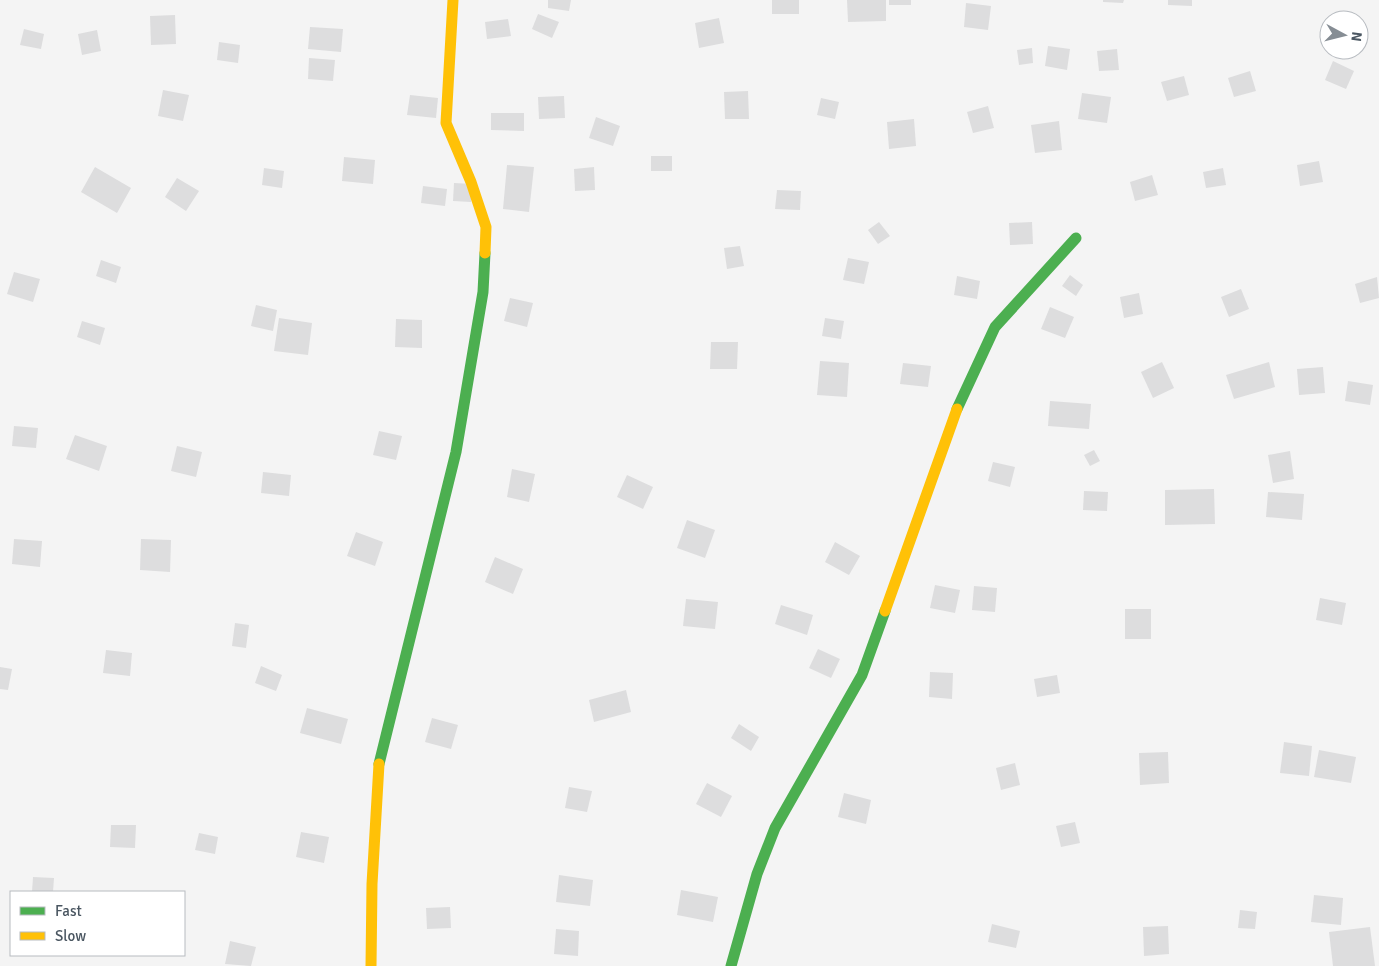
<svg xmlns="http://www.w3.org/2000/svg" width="1379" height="966" viewBox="0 0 1379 966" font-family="Signika,sans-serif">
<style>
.building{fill:#ddddde}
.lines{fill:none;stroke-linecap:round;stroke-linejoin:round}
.fast{stroke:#4caf50;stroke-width:11}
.slow{stroke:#ffc107;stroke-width:11}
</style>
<rect width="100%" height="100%" fill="#f4f4f4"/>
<g class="building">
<path d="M548,0H571L569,11L548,8Z"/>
<rect x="772" y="0" width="27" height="14"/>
<path d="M847,0H886V21L848,22Z"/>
<rect x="889" y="0" width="22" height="5"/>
<path d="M1103,0H1124L1123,3L1103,2Z"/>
<path d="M1168,0H1192V6L1168,5Z"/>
<path d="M966,3L991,6L988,30L964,27Z"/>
<path d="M538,14L559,22L552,38L532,29Z"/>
<path d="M175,15L176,44L151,45L150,16Z"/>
<path d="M719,18L724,43L699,48L695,23Z"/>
<path d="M508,19L511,36L487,39L485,22Z"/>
<path d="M310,27L343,29L341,52L308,49Z"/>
<path d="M24,29L44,34L41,49L20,45Z"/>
<path d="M97,30L101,51L82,55L78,34Z"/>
<path d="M219,42L240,45L238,63L217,60Z"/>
<path d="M1048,46L1070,49L1067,70L1045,66Z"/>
<path d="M1032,48L1033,63L1019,65L1017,50Z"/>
<path d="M1117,49L1119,70L1099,71L1097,51Z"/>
<path d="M309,58L335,60L333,81L308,79Z"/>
<path d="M1333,61L1354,71L1346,89L1325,80Z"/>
<path d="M1250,71L1256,91L1234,97L1228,78Z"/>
<path d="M1184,76L1189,95L1167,101L1161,82Z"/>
<path d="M163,90L189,95L183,121L158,116Z"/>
<path d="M748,91L749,119H725L724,92Z"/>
<path d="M1082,93L1111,97L1107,123L1078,119Z"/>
<path d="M410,95L438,98L436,118L407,115Z"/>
<path d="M564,96L565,118L539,119L538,97Z"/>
<path d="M821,98L839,102L835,119L817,115Z"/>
<path d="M988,106L994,128L973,133L967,112Z"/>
<path d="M491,113H524V131L491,130Z"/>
<path d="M596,117L620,126L613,146L589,138Z"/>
<path d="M914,119L916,146L889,149L887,122Z"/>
<path d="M1059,121L1062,150L1035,153L1031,125Z"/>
<rect x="651" y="156" width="21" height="15"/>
<path d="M344,157L375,160L373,184L342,181Z"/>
<path d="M1319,161L1323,182L1300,186L1297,165Z"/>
<path d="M507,165L534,167L529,212L503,209Z"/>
<path d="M95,167L131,188L117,213L81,192Z"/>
<path d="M594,167L595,190L575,191L574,169Z"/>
<path d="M264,168L284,171L282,188L262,185Z"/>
<path d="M1223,168L1226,185L1206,188L1203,172Z"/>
<path d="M1152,175L1158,195L1135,201L1130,182Z"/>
<path d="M177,178L199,191L186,211L165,197Z"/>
<path d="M454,183L472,184L471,202L453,201Z"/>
<path d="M423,186L447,189L445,206L421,203Z"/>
<path d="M777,190L801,191L800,210L775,209Z"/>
<path d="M879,222L890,236L878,244L868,230Z"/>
<path d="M1032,222L1033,244L1010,245L1009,223Z"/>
<path d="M740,246L744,266L727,269L724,248Z"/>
<path d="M848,258L869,262L864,284L843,280Z"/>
<path d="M101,260L121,267L116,283L96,276Z"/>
<path d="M14,272L40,279L33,302L7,294Z"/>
<path d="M1070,275L1083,285L1076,296L1062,286Z"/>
<path d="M957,276L980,281L977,299L954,295Z"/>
<path d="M1377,277L1379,298L1360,303L1355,284Z"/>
<path d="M1241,289L1249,309L1229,317L1221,297Z"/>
<path d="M1139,293L1143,314L1124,318L1120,297Z"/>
<path d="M510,298L533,303L527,327L504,321Z"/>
<path d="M256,305L277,310L273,331L251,326Z"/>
<path d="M1050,307L1074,317L1065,338L1041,329Z"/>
<path d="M279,318L312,323L308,355L274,351Z"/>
<path d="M825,318L844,321L841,339L822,336Z"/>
<path d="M396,319L422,320V348L395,347Z"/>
<path d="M82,321L105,328L100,345L77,337Z"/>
<path d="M711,342H738L737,369H710Z"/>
<path d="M820,361L849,363L847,397L817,395Z"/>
<path d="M1162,362L1174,388L1153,398L1141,372Z"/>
<path d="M1269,362L1275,387L1234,399L1226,375Z"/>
<path d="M903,363L931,366L928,387L900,384Z"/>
<path d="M1323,367L1325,393L1299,395L1297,369Z"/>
<path d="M1348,381L1373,385L1370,405L1345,401Z"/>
<path d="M1050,401L1091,404L1089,429L1048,426Z"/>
<path d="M14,426L38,428L36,448L12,446Z"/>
<path d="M379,431L402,436L396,460L373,455Z"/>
<path d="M75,435L107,446L99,471L66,459Z"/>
<path d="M177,446L202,452L196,477L171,471Z"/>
<path d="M1094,450L1100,461L1090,466L1084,455Z"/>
<path d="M1290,451L1294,479L1273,483L1268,455Z"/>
<path d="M993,462L1015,467L1010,487L988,481Z"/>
<path d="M512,469L535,474L529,502L507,497Z"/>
<path d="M263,472L291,475L289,496L261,493Z"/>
<path d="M627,475L653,487L643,509L617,497Z"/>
<path d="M1214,489L1215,524L1165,525V490Z"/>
<path d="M1084,491L1108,492L1107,511L1083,510Z"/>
<path d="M1268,492L1304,494L1302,520L1266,517Z"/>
<path d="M687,520L715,530L705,558L677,548Z"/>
<path d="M356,532L383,542L375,566L347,556Z"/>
<path d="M14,539L42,541L40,567L12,564Z"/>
<path d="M141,539L171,540L170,572L140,570Z"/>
<path d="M835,542L860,556L849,575L825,562Z"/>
<path d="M495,557L523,569L513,594L485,582Z"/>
<path d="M935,585L960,590L955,613L930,608Z"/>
<path d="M974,586L997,588L995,612L972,610Z"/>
<path d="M1320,598L1346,603L1342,625L1316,620Z"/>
<path d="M686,599L718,602L715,629L683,626Z"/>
<path d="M781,605L813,615L807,635L775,624Z"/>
<rect x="1125" y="609" width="26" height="30"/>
<path d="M235,623L249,625L246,648L232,646Z"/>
<path d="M818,649L840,659L831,678L809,668Z"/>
<path d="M106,650L132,653L130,676L103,673Z"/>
<path d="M261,666L282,675L276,691L255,683Z"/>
<path d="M0,667L12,669L8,690L0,689Z"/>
<path d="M930,672L953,673L952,699L929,697Z"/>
<path d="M1057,675L1060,693L1037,697L1034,679Z"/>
<path d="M626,690L631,712L594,722L589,700Z"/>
<path d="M307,708L348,719L341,744L300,733Z"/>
<path d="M432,718L458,725L451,749L425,742Z"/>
<path d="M739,724L759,737L751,751L731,738Z"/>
<path d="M1284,742L1312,746L1309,776L1280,773Z"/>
<path d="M1319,750L1356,757L1351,783L1314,777Z"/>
<path d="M1168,752L1169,783L1140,785L1139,753Z"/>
<path d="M1015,763L1020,785L1001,790L996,768Z"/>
<path d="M707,783L732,796L721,817L696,804Z"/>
<path d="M569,787L592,791L587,812L565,808Z"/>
<path d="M844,793L871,800L866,824L838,817Z"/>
<path d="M1075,822L1080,843L1061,847L1056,826Z"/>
<path d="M111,825H136L135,848L110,847Z"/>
<path d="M301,832L329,837L324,863L296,857Z"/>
<path d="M199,833L218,837L215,854L195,850Z"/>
<path d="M559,875L593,880L590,906L556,902Z"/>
<path d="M33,877L54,878L53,892H32Z"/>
<path d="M681,890L718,897L713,922L677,915Z"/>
<path d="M1314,895L1343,898L1341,925L1311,922Z"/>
<path d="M450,907L451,928L427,929L426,908Z"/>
<path d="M1240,910L1257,912L1255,929L1238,928Z"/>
<path d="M992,924L1020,931L1016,948L988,942Z"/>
<path d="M1168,926L1169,954L1144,956L1143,927Z"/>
<path d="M1370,927L1375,966H1333L1329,932Z"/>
<path d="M556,929L579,931L578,956L554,954Z"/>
<path d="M230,941L256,947L251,966L225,964Z"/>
</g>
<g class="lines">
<g class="fast">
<path d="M957,409L995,327L1076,238"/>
<path d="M379,764L456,452L483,292L485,253"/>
<path d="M731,966L757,874L775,828L862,675L885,611"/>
</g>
<g class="slow">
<path d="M453,0L446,123L471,182L486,227L485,253"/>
<path d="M885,611L957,409"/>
<path d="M371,966L372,884L379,764"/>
</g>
</g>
<rect x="10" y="891" width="175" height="65" fill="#ffffff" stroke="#b7bbc0"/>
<rect x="20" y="907" width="25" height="8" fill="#4caf50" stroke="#b7bbc0"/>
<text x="55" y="916" font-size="15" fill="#4a5661">Fast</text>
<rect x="20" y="932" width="25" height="8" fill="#ffc107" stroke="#b7bbc0"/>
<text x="55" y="941" font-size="15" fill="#4a5661">Slow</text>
<g transform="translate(1344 35) rotate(97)"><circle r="24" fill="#ffffff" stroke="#b7bbc0"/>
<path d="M0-4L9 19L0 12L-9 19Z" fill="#868d94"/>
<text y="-8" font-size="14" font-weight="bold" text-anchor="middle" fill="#4a5661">N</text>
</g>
</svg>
